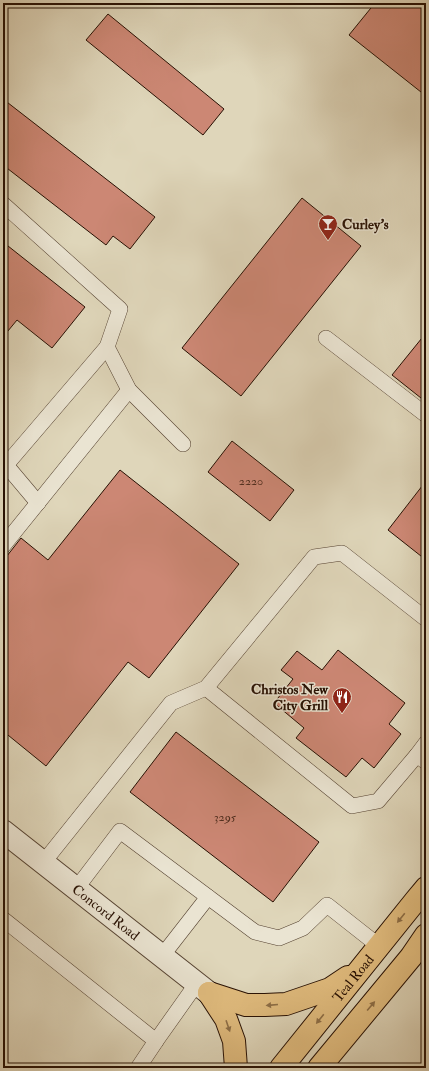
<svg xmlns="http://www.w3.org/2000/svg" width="429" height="1071" viewBox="0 0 429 1071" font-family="'IM FELL Double Pica',serif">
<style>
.building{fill:#cc8774;stroke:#271003}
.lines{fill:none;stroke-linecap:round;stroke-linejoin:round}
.service-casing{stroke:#554231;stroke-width:16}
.tertiary-casing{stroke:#554231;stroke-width:24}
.primary-casing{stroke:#271003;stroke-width:24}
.service{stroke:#eae4d2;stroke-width:15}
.tertiary{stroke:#eae4d2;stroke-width:22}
.primary{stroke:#e0bb7d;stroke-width:22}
.oneway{fill:#8d6e46}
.labels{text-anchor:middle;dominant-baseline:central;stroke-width:3;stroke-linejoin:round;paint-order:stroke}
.number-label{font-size:12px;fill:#502e1f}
.poi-label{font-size:14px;font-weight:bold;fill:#271003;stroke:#eae4d2;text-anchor:start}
.street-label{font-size:14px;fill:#271003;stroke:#eae4d2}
</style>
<rect width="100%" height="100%" fill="#dfd6ba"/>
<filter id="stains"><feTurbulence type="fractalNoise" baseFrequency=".005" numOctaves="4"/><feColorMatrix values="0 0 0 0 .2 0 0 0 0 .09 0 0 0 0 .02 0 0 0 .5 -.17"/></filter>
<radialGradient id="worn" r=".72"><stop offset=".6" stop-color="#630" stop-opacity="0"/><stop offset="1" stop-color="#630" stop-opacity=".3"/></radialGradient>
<g class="building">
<path d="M375,3H426V96L349,35Z"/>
<path d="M108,14L224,109L203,135L86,40Z"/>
<path d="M3,99L155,217L130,249L113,236L106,245L3,165Z"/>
<path d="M302,198L361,246L241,396L182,348Z"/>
<path d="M3,242L85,307L52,348L17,320L3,337Z"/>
<path d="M426,333V402L392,375Z"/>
<path d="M232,441L294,490L270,521L208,472Z"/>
<path d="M120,470L239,564L149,678L128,662L46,766L3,731V561L21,538L48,560Z"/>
<path d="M426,481V560L388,530Z"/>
<path d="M338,650L405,703L389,724L401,734L374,768L362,758L346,777L296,738L304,728L274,703L293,679L281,670L297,651L322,670Z"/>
<path d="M176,732L319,842L273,902L130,792Z"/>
</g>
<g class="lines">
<defs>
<g id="service">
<path d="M3,204L120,309L107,347L129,390L183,444"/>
<path d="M326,338L426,415"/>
<path d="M6,465L38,503"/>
<path d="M3,466L6,465L107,347"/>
<path d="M3,546L129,390"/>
<path d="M206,688L352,806L378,801L417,755"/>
<path d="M426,743L417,755L426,762"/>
<path d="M43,863L171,703L206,688L314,557L342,553L426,619"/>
<path d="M76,889L120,831L255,932L279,938L303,928L327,905L379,946"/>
<path d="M3,919L156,1041"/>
<path d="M162,956L208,897"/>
<path d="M138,1068L156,1041L197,983"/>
</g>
<g id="tertiary">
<path id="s1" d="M3,831L209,993"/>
</g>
<g id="primary">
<path d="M209,993L246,1005H265L286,1004L330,989L348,977"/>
<path d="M209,993L226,1019L234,1041L236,1068"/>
<path id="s2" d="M281,1068L416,900L426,888"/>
<path d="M319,1068L411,957L426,935"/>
</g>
</defs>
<use href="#service" class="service-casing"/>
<use href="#tertiary" class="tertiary-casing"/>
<use href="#primary" class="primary-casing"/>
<use href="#service" class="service"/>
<use href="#tertiary" class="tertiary"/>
<use href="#primary" class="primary"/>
</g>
<defs><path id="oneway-solid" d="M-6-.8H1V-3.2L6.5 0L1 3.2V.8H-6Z"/></defs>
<g class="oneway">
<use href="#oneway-solid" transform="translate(401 918) rotate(129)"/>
<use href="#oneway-solid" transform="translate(272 1005) rotate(175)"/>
<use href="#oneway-solid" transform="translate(371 1006) rotate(-50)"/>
<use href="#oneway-solid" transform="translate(320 1019) rotate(129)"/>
<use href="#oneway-solid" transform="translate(228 1026) rotate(71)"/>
</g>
<defs>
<symbol id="bar-pin" viewBox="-11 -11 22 30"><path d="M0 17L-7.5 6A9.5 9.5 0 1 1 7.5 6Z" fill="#8f2418" stroke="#eae4d2"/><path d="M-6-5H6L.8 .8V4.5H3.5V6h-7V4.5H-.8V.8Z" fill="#fff"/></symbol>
<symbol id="restaurant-pin" viewBox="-11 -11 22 30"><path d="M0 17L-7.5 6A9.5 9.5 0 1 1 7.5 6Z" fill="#8f2418" stroke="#eae4d2"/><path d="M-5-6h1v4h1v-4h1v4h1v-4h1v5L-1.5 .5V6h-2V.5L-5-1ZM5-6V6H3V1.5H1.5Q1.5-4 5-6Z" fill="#fff"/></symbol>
</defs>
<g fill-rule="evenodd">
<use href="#bar-pin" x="317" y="213" width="22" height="30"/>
<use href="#restaurant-pin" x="331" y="686" width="22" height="30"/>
</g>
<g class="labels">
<g class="number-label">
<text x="251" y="481">2220</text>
<text x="225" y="817">3295</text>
</g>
<g class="poi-label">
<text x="342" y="224">Curley's</text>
<text x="328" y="689" text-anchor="end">Christos New<tspan x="328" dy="16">City Grill</tspan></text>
</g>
<g class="street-label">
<text stroke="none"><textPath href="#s1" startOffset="131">Concord Road</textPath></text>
<text stroke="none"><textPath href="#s2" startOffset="115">Teal Road</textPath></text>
</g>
</g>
<rect width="429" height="1071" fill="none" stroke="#dfd6ba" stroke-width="16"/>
<rect x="4" y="4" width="421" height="1063" fill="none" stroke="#271003" stroke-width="2"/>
<rect x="8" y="8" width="413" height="1055" fill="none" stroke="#271003"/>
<rect width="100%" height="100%" filter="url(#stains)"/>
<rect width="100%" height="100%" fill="url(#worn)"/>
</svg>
